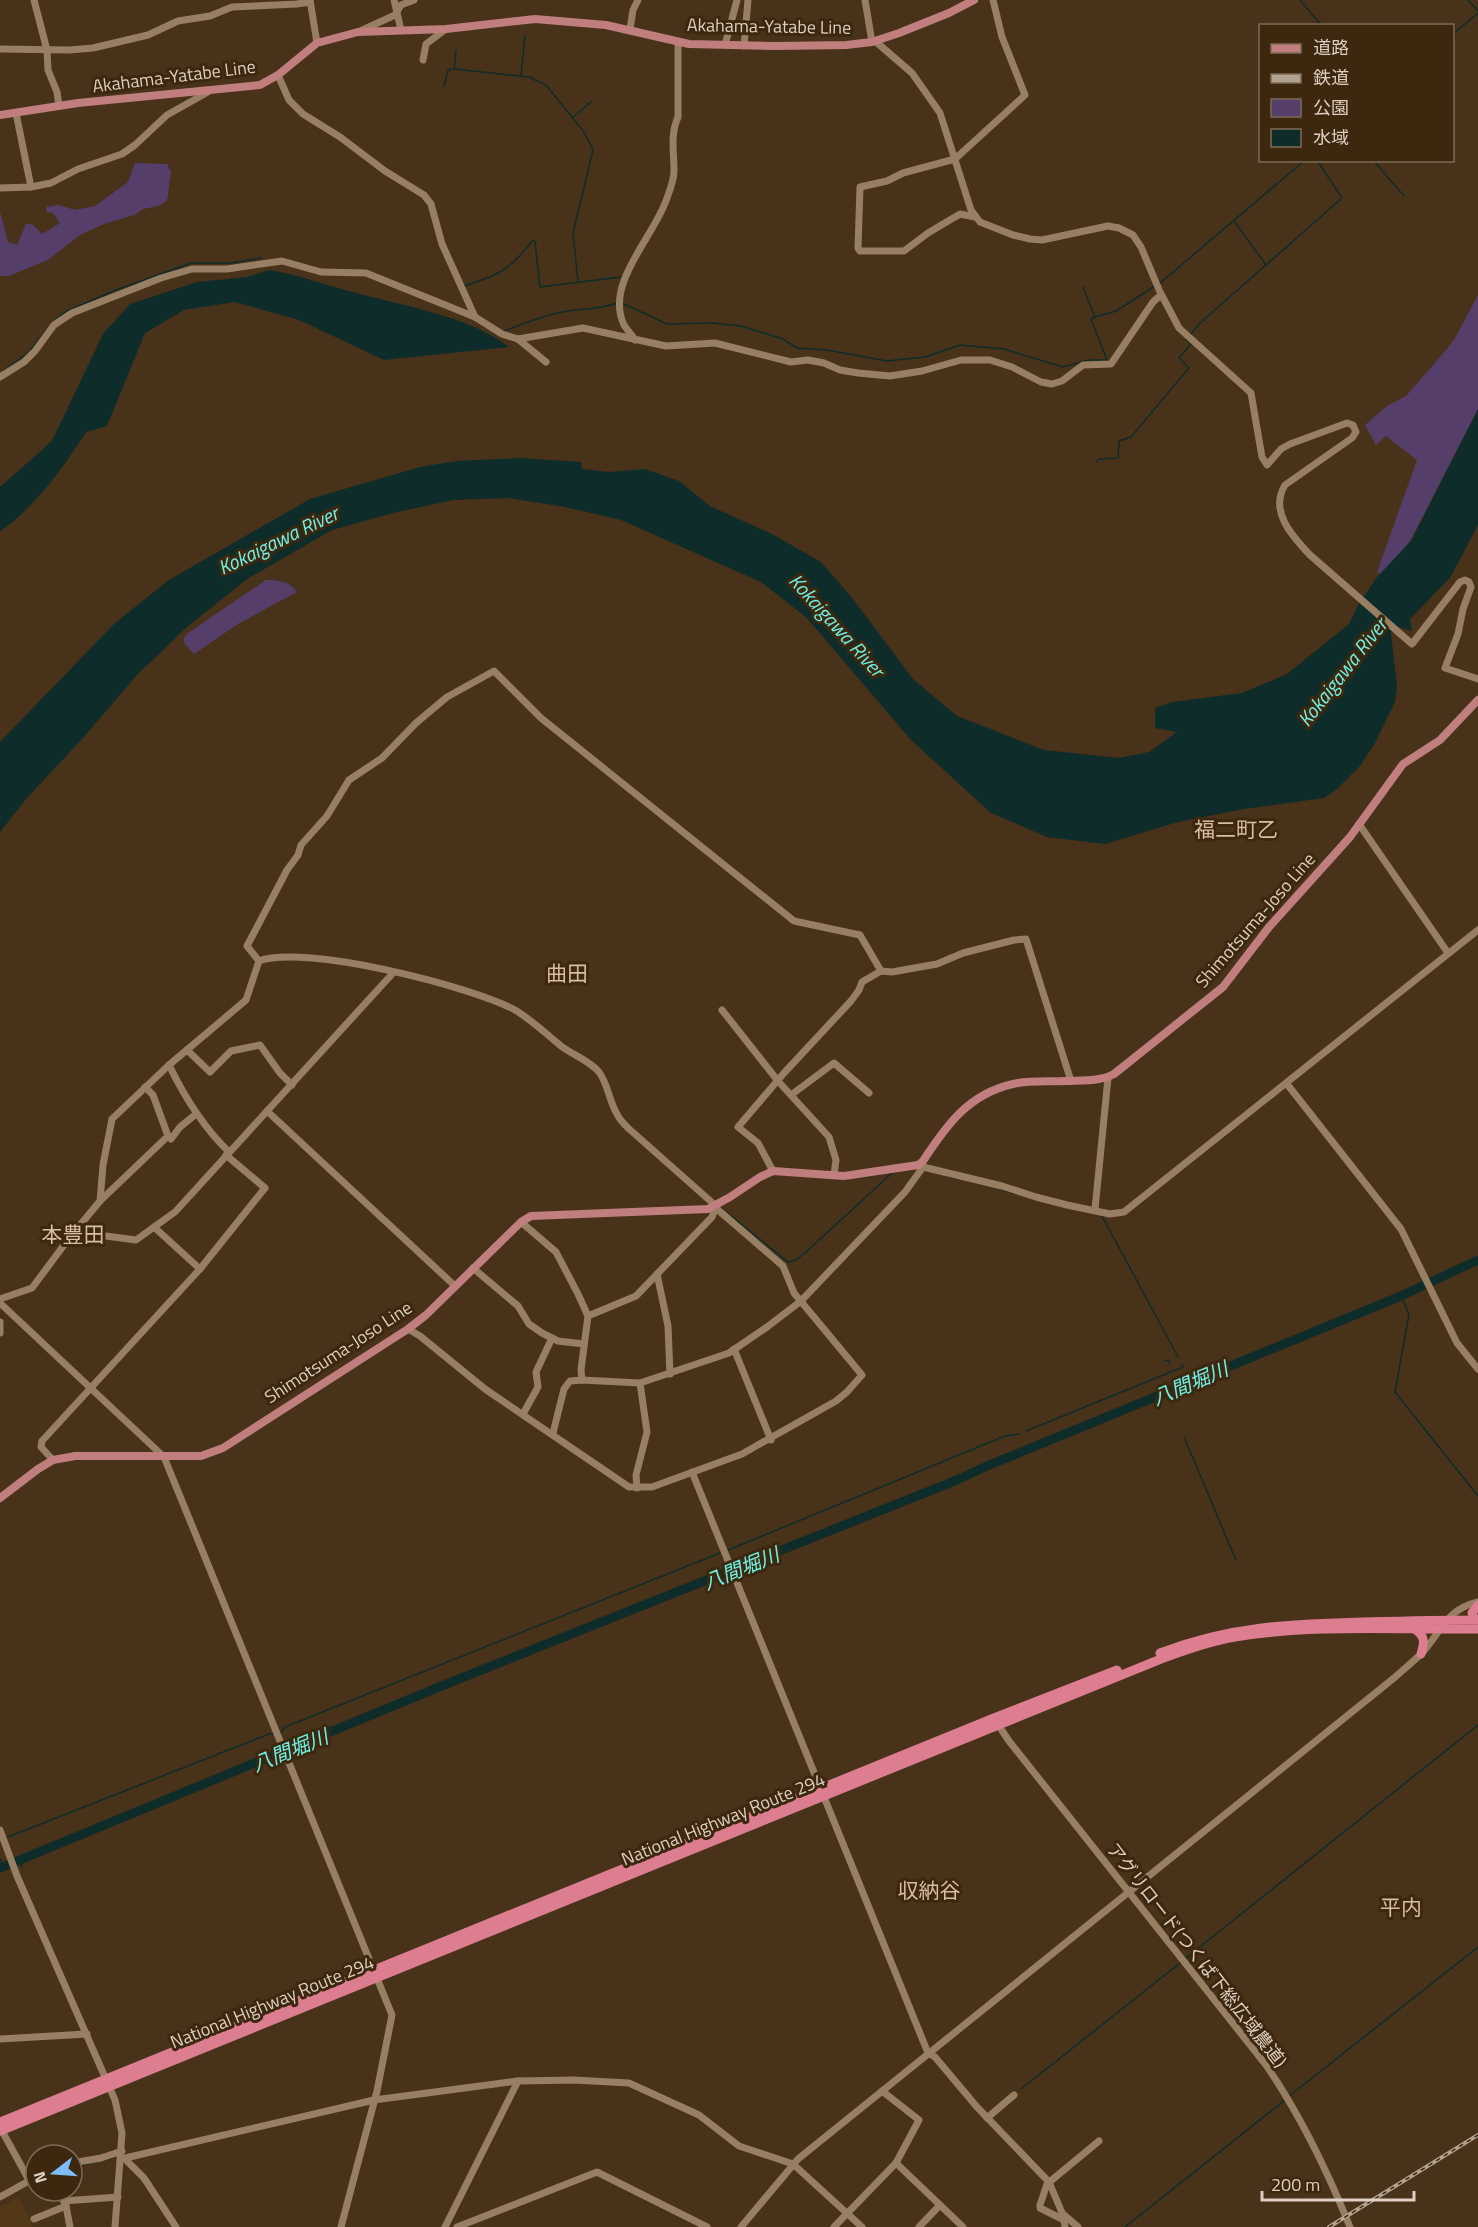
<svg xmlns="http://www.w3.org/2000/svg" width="1478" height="2227" viewBox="0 0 1478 2227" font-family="'Titillium Web','Noto Sans JP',sans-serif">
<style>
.built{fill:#533818}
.green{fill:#563e6a}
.water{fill:#0e2c2a}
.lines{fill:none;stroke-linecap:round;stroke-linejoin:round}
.stream{stroke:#0e2c2a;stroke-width:1.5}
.river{stroke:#0e2c2a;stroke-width:9}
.minor{stroke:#987f63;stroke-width:7}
.major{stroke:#c17e7e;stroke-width:8}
.highway{stroke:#dc7e90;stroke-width:9}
.rail-casing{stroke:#b2a290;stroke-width:4}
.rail{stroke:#3d280f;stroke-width:1.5;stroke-dasharray:4.5;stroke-linecap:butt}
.labels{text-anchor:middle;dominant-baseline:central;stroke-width:6;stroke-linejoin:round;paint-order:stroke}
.street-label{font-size:18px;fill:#ddcfc1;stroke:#3d280f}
.water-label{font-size:20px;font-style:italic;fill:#6cf2e8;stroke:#3d280f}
.quarter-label{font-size:21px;fill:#d8bda0;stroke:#3d280f}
</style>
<rect width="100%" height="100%" fill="#483219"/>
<path class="built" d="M19,2197L33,2227H0V2207Z"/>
<g class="green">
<path d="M135,163L167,164L171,172L167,201L158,206L143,209L134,215L104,224L80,235L48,260L9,276H0V212L8,242L17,245L26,224H32L42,234L60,223L53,213L47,212L46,207L59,205L75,210L95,206L128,182Z"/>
<path d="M1478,295V409L1410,541L1382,575L1377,572L1417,460L1386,436L1376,445L1365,425L1387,406L1406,396L1434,364L1454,340Z"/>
<path d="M266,580C279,580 289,581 297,592L238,624L194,654L184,643V638L188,633Z"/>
</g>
<g class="water">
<path d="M269,270C296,274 319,283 345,290C394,304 471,316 509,347L384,360L299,320L235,302L184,310L145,333L107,426L86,432C66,464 32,511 0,531V487L52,441L103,334L130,304L197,282L247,277Z"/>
<path d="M1478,409V525L1450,578L1410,619L1412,631L1399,627L1391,633L1397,687L1395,702L1375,743L1360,766L1337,789L1324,798L1244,809L1178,822L1105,844L1047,837L991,813L911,740L806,617L761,582L621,520L565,507L509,498L453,500L393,513L332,530L247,579L187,627L136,676L83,738L26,799L0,832V742L115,623L169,580L310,499L420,467L457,461L521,458L581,462L582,469L609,472L645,469L679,481L710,506L772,534L821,562L853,599L913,679L957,716L1044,750L1119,758L1149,752L1177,732L1155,728V708L1172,702L1242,693L1287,674L1349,624L1358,605L1377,577L1411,541Z"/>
</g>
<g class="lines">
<g class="stream">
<path d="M1300,0L1322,26"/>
<path d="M1468,0L1478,11"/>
<path d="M1452,35L1478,13"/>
<path d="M456,51L454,69L529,77L546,85L584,132L593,150L573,233L578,282"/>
<path d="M521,76L525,36"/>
<path d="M444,86L448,70L452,69"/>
<path d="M572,118L592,101"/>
<path d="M1373,160L1404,196"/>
<path d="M1266,265L1342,198L1317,160"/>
<path d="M1159,284L1305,160"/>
<path d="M464,286C499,275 510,270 532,241H535L540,287L621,277"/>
<path d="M1083,287L1095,317L1116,311L1155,286"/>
<path d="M622,303L667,324L712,323L741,326L783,339L797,348L827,350L887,361L925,357L960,345L1004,349L1063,367L1089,360H1107L1091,319L1095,317"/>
<path d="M56,319L67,311L116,290L191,263H230L262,258"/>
<path d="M504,331C522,324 542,316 562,312C581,308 600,310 617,303"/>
<path d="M1190,335L1200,323L1266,265L1234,221"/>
<path d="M3,371L28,353L49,327"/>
<path d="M1097,462L1099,459L1118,458L1119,441L1131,437L1189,368L1179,358L1191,344L1186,339"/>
<path d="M946,1176L959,1179"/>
<path d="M998,1188L1014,1193"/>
<path d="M721,1208L788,1262L796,1260L806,1252L892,1173"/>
<path d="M1102,1216L1178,1357"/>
<path d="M1401,1296L1409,1314L1395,1392L1478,1496"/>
<path d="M1165,1361L1168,1360L1170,1364"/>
<path d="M1187,1375L1191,1383"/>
<path d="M1026,1431L1183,1367L1182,1364"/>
<path d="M1184,1437L1236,1560"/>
<path d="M728,1550L1005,1436L1019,1434"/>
<path d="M281,1732L285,1727L720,1553"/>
<path d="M8,1837L269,1734H274"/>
<path d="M0,1859L3,1866"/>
<path d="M20,1860L22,1867"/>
<path d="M1186,1958L1478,1725"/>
<path d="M1021,2089L1180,1963"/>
<path d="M1288,2097L1478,1947"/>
<path d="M82,2165L112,2158"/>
<path d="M1125,2227L1285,2100"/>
</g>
<path class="river" d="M0,1868L444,1685L957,1480L987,1466L1401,1296L1478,1260"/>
<g class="minor">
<path d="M34,0L47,50L48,70L57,92L59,106"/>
<path d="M310,0L317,43"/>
<path d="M394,0L401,30"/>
<path d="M865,0L872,42"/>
<path d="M630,29L633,10L638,0"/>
<path d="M358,32L395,15L401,5L414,0"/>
<path d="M875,41L912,73L940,113L971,210L980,222L1013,235L1030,239L1042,240L1108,226L1119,228L1133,235L1141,247L1160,292L1179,328L1251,393L1262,457L1267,465L1281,449L1290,444L1347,423L1353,425L1356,432L1352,438L1285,485C1269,511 1292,536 1310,555L1412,644L1460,582L1465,580L1469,582L1471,587L1463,609L1458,634L1445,668L1478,679"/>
<path d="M725,45L737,0"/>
<path d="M744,46L748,0"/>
<path d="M0,49L69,50L93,48L148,35L178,21L210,16L232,7L297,4L310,2"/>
<path d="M423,60L426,44L446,29"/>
<path d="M278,75L289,100L303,114L340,137L385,171L424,195L431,204L442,244L475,317"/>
<path d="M16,113L31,187"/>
<path d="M0,188L31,187L51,183L78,169L122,154L135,145L167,115L208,92"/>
<path d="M975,217L960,214L928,233L904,251H860L858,248L860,187L887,181L903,173L955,159L1025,95L1002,37L993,0"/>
<path d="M518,339L583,328L666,346L715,343L791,362L808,360L824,363L840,370L858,373L890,376L922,371L961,360H990L1012,367L1041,382L1052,384L1062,381L1083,365L1111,364L1153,302L1161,295"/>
<path d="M635,340C632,335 627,330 624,325C604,283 655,236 667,198C670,190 674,180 674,171C674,152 670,135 678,117V42"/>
<path d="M0,377L24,362L35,351L54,325L72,313L161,278L192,269H227L282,261L321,272L366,273L475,317L502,334L518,339L546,362"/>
<path d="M1359,824L1448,953"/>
<path d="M259,961L247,946L287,870L298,855L301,845L327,816L349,780L382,758L416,723L447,697L494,671L541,718L794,921L860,935L881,971"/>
<path d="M722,1010L778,1081L829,1137L836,1160L834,1175"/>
<path d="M187,1050L210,1072L231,1051L260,1045L280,1073L292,1085"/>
<path d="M169,1065C185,1098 203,1127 229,1152"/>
<path d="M1287,1084L1401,1229L1457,1343L1478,1369"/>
<path d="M791,1095L834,1063L869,1093"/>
<path d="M267,1111L455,1286"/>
<path d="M169,1137L171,1139L180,1127L196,1114"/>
<path d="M920,1164L923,1167L1002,1186L1036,1197L1067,1205L1110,1214L1124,1212L1478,930"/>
<path d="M773,1171L758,1143L738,1127L784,1073L851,1001L859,990L862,982L881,971L892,972L937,964L963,953L1014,940L1026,939L1071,1081"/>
<path d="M100,1201L103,1165L112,1119L169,1065L246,1000L259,961C304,944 471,986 515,1010C532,1020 546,1034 561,1046C573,1055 590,1061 599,1072C608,1084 609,1101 617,1114C619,1119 624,1124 628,1128L716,1206L712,1217L636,1296L588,1316"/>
<path d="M1095,1209L1108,1078"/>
<path d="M521,1222L556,1252L578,1294L588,1316L581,1370L582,1380"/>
<path d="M81,1224L98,1235L136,1240L175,1212L393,973"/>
<path d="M154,1227L200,1269"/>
<path d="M473,1268L518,1306L529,1324L542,1333L558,1341L584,1344"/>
<path d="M657,1274L668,1326L670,1374"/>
<path d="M0,1299L32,1288L67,1241L100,1201L168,1136L153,1095L145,1087"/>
<path d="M0,1303L164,1457L392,2015L377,2091L341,2227"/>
<path d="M0,1322V1333"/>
<path d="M408,1329L420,1336L485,1389L629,1487H652L742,1454L836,1401L847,1392L862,1375L794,1293L783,1266L717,1209"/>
<path d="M734,1349L771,1440"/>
<path d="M523,1414L538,1387L536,1372L552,1338"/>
<path d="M553,1433L564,1389L570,1381L582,1380L640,1383L729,1353L767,1327L801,1301L905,1192L923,1167"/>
<path d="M53,1460L41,1447L42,1441L200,1269L265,1188L226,1155"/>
<path d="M692,1472L928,2053L935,2057L977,2107L1049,2182L1063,2215L1065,2227"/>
<path d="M637,1488L636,1475L647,1432L640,1383"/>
<path d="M997,1723L1009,1741L1266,2065C1301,2116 1327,2170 1350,2227"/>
<path d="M0,1830L17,1876L115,2100L122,2133L115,2227"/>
<path d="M0,2039L87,2034"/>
<path d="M882,2091L919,2120L896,2163"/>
<path d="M987,2118L1014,2095"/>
<path d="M2,2131L29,2180"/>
<path d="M121,2159L374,2100L518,2081L574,2080L629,2083L699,2115L739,2146L793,2164L862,2227"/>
<path d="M125,2159L144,2178L176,2227"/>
<path d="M72,2163L101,2158L122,2151"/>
<path d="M59,2191L66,2206L70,2227"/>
<path d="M0,2197L36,2177"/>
<path d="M64,2201L118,2197"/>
<path d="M1064,2215L1078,2227"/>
<path d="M34,2219L66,2206"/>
<path d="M1064,2220L1040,2208V2205L1047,2184L1099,2141"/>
<path d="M445,2227L518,2081"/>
<path d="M457,2227L597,2172L707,2227"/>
<path d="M741,2227L798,2159L1394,1678C1404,1669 1414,1661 1423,1652C1443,1629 1446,1610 1478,1602"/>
<path d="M834,2227L896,2163L963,2227"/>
<path d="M919,2227L940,2205"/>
</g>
<g class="major">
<path d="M0,115L78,103L260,85L278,75L317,43L358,32L446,29L535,19L606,25L689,44L776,46L846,45L872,42L899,33L949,13L974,0"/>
<path d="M0,1498L38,1469L53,1460L75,1456H201L223,1448L408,1329L426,1315L521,1222L531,1216L708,1209L730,1197L760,1177L773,1171L844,1176L918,1165L923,1161C946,1126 968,1094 1013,1084C1029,1080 1047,1082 1064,1081C1081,1080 1099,1082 1114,1074L1223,987L1269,927L1350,837L1403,764L1440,740L1478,700"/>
</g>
<g class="highway">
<path d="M1475,1620L1472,1613L1478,1605"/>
<path d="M1416,1630C1426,1637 1424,1644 1421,1654"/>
<path d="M1160,1653C1229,1626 1290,1624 1363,1622C1401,1621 1440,1620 1478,1620"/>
<path d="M0,2122L994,1718L1117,1670"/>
<path d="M0,2131L1161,1659C1185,1650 1210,1641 1235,1637C1313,1624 1399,1630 1478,1629"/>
</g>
<defs>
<path id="rail" d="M1329,2227L1478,2135"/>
</defs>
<use href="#rail" class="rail-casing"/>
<use href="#rail" class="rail"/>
</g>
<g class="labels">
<g class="street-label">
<text transform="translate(769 26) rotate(1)">Akahama-Yatabe Line</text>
<text transform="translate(174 76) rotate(-7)">Akahama-Yatabe Line</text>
<text transform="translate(1255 920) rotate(-49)">Shimotsuma-Joso Line</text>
<text transform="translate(338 1352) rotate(-33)">Shimotsuma-Joso Line</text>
<text transform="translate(723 1819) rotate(-22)">National Highway Route 294</text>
<text transform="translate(1197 1955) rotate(52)">アグリロード(つくば下総広域農道)</text>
<text transform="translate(272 2002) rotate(-22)">National Highway Route 294</text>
</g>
<g class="water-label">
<text transform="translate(278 540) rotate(-26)">Kokaigawa River</text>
<text transform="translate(837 625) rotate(48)">Kokaigawa River</text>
<text transform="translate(1342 672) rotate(-52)">Kokaigawa River</text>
<text transform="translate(1190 1383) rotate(-23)">八間堀川</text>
<text transform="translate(741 1568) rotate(-22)">八間堀川</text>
<text transform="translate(290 1750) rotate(-22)">八間堀川</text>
</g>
<g class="quarter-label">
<text x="1236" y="829">福二町乙</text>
<text x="567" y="973">曲田</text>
<text x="73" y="1234">本豊田</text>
<text x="929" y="1890">収納谷</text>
<text x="1401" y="1907">平内</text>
</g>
</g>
<rect x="1259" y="24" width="195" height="138" fill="#3d280f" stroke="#7d6b56" stroke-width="1.5"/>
<rect x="1271" y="44" width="30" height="9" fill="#c17e7e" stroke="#7d6b56" stroke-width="1.5"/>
<text x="1313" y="54" font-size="18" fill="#ddcfc1">道路</text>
<rect x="1271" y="74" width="30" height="9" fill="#b2a290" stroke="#7d6b56" stroke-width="1.5"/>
<text x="1313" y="84" font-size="18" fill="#ddcfc1">鉄道</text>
<rect x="1271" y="99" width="30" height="18" fill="#563e6a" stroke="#7d6b56" stroke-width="1.5"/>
<text x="1313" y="114" font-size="18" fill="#ddcfc1">公園</text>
<rect x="1271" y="129" width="30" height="18" fill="#0e2c2a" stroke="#7d6b56" stroke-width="1.5"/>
<text x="1313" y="144" font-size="18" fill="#ddcfc1">水域</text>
<g transform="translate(54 2173) rotate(253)"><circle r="28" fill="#3d280f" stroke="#7d6b56" stroke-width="1.5"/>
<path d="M0-4.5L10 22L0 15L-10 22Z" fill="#7fbdf9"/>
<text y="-9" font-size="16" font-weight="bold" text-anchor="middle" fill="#ddcfc1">N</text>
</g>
<path d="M1262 2191v9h152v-9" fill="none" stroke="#ddcfc1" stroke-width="3"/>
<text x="1271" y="2191" font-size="18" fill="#ddcfc1" stroke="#3d280f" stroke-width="4.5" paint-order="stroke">200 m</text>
</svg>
